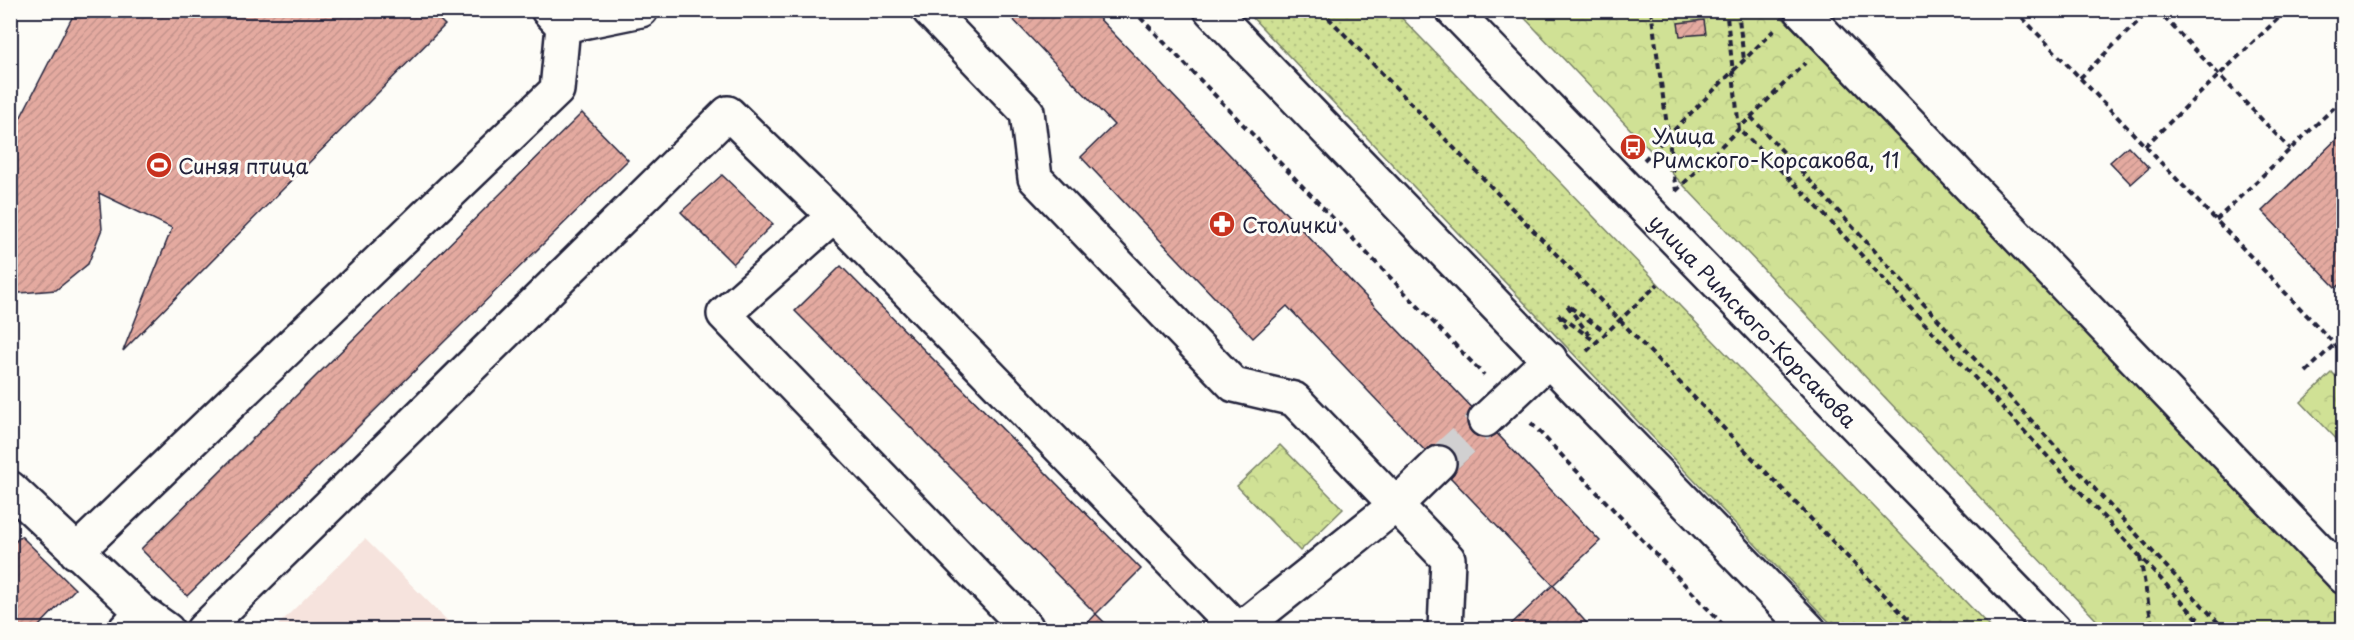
<svg xmlns="http://www.w3.org/2000/svg" width="2354" height="640" viewBox="0 0 2354 640" font-family="'Playpen Sans',sans-serif">
<style>
.built{fill:#f6e3dd}
.grass{fill:url(#grass-dots);stroke:#798268;stroke-width:1.5}
.park{fill:url(#park-crowns);stroke:#798268;stroke-width:1.5}
.building{fill:url(#building-hatch);stroke:#22223b;stroke-width:1.5}
.lines{fill:none;stroke-linecap:round;stroke-linejoin:round}
.minor-tunnel{stroke:#d1d0d1;stroke-width:33;stroke-dasharray:33 16;stroke-linecap:butt}
.minor-casing{stroke:#22223b;stroke-width:38}
.path{stroke:#22223b;stroke-width:4;stroke-dasharray:6 4.5;stroke-linecap:butt}
.minor{stroke:#fdfcf7;stroke-width:33}
.labels{text-anchor:middle;dominant-baseline:central;stroke-width:6;stroke-linejoin:round;paint-order:stroke}
.poi-label{font-size:21px;fill:#22223b;stroke:#fdfcf7;text-anchor:start}
.street-label{font-size:21px;fill:#22223b;stroke:#fdfcf7}
</style>
<defs>
<pattern id="grass-dots" width="8" height="8" patternUnits="userSpaceOnUse" patternTransform="scale(1.5)"><rect width="8" height="8" fill="#d0e195"/><path d="M2 2h.1M6 6h.1" fill="none" stroke="#b2c181" stroke-width="1.8" stroke-linecap="round"/></pattern>
<pattern id="park-crowns" width="20" height="18" patternUnits="userSpaceOnUse" patternTransform="scale(1.5)"><rect width="20" height="18" fill="#d0e195"/><path d="M2 6a3 3 0 1 1 6 0M12 15a3 3 0 1 1 6 0" fill="none" stroke="#b2c181"/></pattern>
<pattern id="building-hatch" width="6" height="6" patternUnits="userSpaceOnUse" patternTransform="scale(1.5)"><rect width="6" height="6" fill="#e4aaa0"/><path d="M-1 1l2-2M0 6l6-6M5 7l2-2" fill="none" stroke="#c3928b"/></pattern>
</defs>
<rect width="100%" height="100%" fill="#fdfcf7"/>
<filter id="ink" filterUnits="userSpaceOnUse"><feTurbulence type="fractalNoise" baseFrequency=".0167" numOctaves="2"/><feDisplacementMap in="SourceGraphic" scale="12" xChannelSelector="R" yChannelSelector="G"/><feConvolveMatrix kernelMatrix="1 2 1 2 8 2 1 2 1" color-interpolation-filters="sRGB"/></filter>
<g filter="url(#ink)">
<path class="built" d="M365,539L456,629H274Z"/>
<path class="grass" d="M1246,11H1395L1992,629H1836Z"/>
<g class="park">
<path d="M1518,11H1776L2343,595V629H2105Z"/>
<path d="M2332,372L2343,385V446L2301,402Z"/>
<path d="M1280,445L1343,509L1300,551L1237,486Z"/>
</g>
<g class="building">
<path d="M76,10H429L445,25L123,351L172,228L99,193L102,229L88,264L56,290L20,293L10,289V138Z"/>
<path d="M1004,10H1091L1600,541L1553,585L1287,306L1253,338L1081,157L1114,125Z"/>
<path d="M1704,20L1706,34L1680,36L1678,23Z"/>
<path d="M582,113L628,160L187,596L141,549Z"/>
<path d="M2344,132V281L2336,288L2262,211Z"/>
<path d="M2128,146L2149,168L2131,184L2110,162Z"/>
<path d="M722,175L773,224L733,264L681,212Z"/>
<path d="M841,266L1141,569L1096,614L795,311Z"/>
<path d="M21,536L75,589L35,630H10V547Z"/>
<path d="M1553,585L1591,628L1589,630H1505Z"/>
<path d="M1096,614L1112,630H1081Z"/>
</g>
<g class="lines">
<path class="minor-tunnel" d="M1439,463L1485,420"/>
<defs>
<g id="minor">
<path d="M548,10L563,26L641,10"/>
<path d="M929,10L1027,112L1035,178L1234,385L1294,399L1448,559L1445,630"/>
<path d="M1211,10L1809,630"/>
<path id="s1" d="M1453,10L2054,630"/>
<path d="M1801,10L2344,577"/>
<path d="M834,216L724,314L1026,627L1023,630"/>
<path d="M1485,420L1550,359"/>
<path d="M10,488L142,612"/>
<path d="M76,552L557,90L563,26"/>
<path d="M125,630L142,612L167,630"/>
<path d="M203,630L728,113L834,216L1238,630"/>
<path d="M1239,630L1397,504L1439,463"/>
</g>
</defs>
<use href="#minor" class="minor-casing"/>
<g class="path">
<path d="M1133,10L1484,375"/>
<path d="M1321,10L1918,630"/>
<path d="M1651,10L1676,191"/>
<path d="M1721,10L1727,17L1739,129L1806,195L2208,630"/>
<path d="M1738,10L1744,60"/>
<path d="M2015,10L2344,354"/>
<path d="M2157,10L2290,149"/>
<path d="M2343,10L2344,11"/>
<path d="M2080,78L2150,10"/>
<path d="M1751,117L2225,630"/>
<path d="M2145,146L2287,10"/>
<path d="M1644,160L1774,30"/>
<path d="M1676,191L1805,63"/>
<path d="M2216,220L2344,98"/>
<path d="M1567,328L1558,314L1592,339L1567,305L1606,332"/>
<path d="M1587,351L1658,284"/>
<path d="M2306,372L2344,335"/>
<path d="M1531,423L1728,630"/>
<path d="M2140,557L2153,630"/>
</g>
<use href="#minor" class="minor"/>
</g>
</g>
<defs>
<symbol id="bus-disc" viewBox="-11 -11 22 22"><circle r="9.5" fill="#c8321e" stroke="#fdfcf7"/><path d="M-5-6H5V4H4V6H2V4H-2V6H-4V4H-5ZM-3.5-4V0h7V-4ZM-3.5 1.2v1.5H-2V1.2ZM2 1.2v1.5H3.5V1.2Z" fill="#fff"/></symbol>
<symbol id="stadium-disc" viewBox="-11 -11 22 22"><circle r="9.5" fill="#c8321e" stroke="#fdfcf7"/><path d="M0-5a6.5 5 0 1 0 0 10a6.5 5 0 1 0 0-10ZM-3.5-1.8h7v3.6h-7Z" fill="#fff"/></symbol>
<symbol id="pharmacy-disc" viewBox="-11 -11 22 22"><circle r="9.5" fill="#c8321e" stroke="#fdfcf7"/><path d="M-2-6h4v4h4v4h-4v4h-4v-4h-4v-4h4Z" fill="#fff"/></symbol>
</defs>
<g fill-rule="evenodd">
<use href="#bus-disc" x="1618" y="132" width="30" height="30"/>
<use href="#stadium-disc" x="144" y="150" width="30" height="30"/>
<use href="#pharmacy-disc" x="1207" y="209" width="30" height="30"/>
</g>
<g class="labels">
<g class="poi-label">
<text x="1652" y="135">Улица<tspan x="1652" dy="24">Римского-Корсакова, 11</tspan></text>
<text x="178" y="165">Синяя птица</text>
<text x="1242" y="224">Столички</text>
</g>
<g class="street-label">
<text stroke="none"><textPath href="#s1" startOffset="432">улица Римского-Корсакова</textPath></text>
</g>
</g>
<rect width="2354" height="640" fill="none" stroke="#fdfcf7" stroke-width="36"/>
<rect x="18" y="18" width="2318" height="604" fill="none" stroke="#22223b" stroke-width="2" filter="url(#ink)"/>
</svg>
